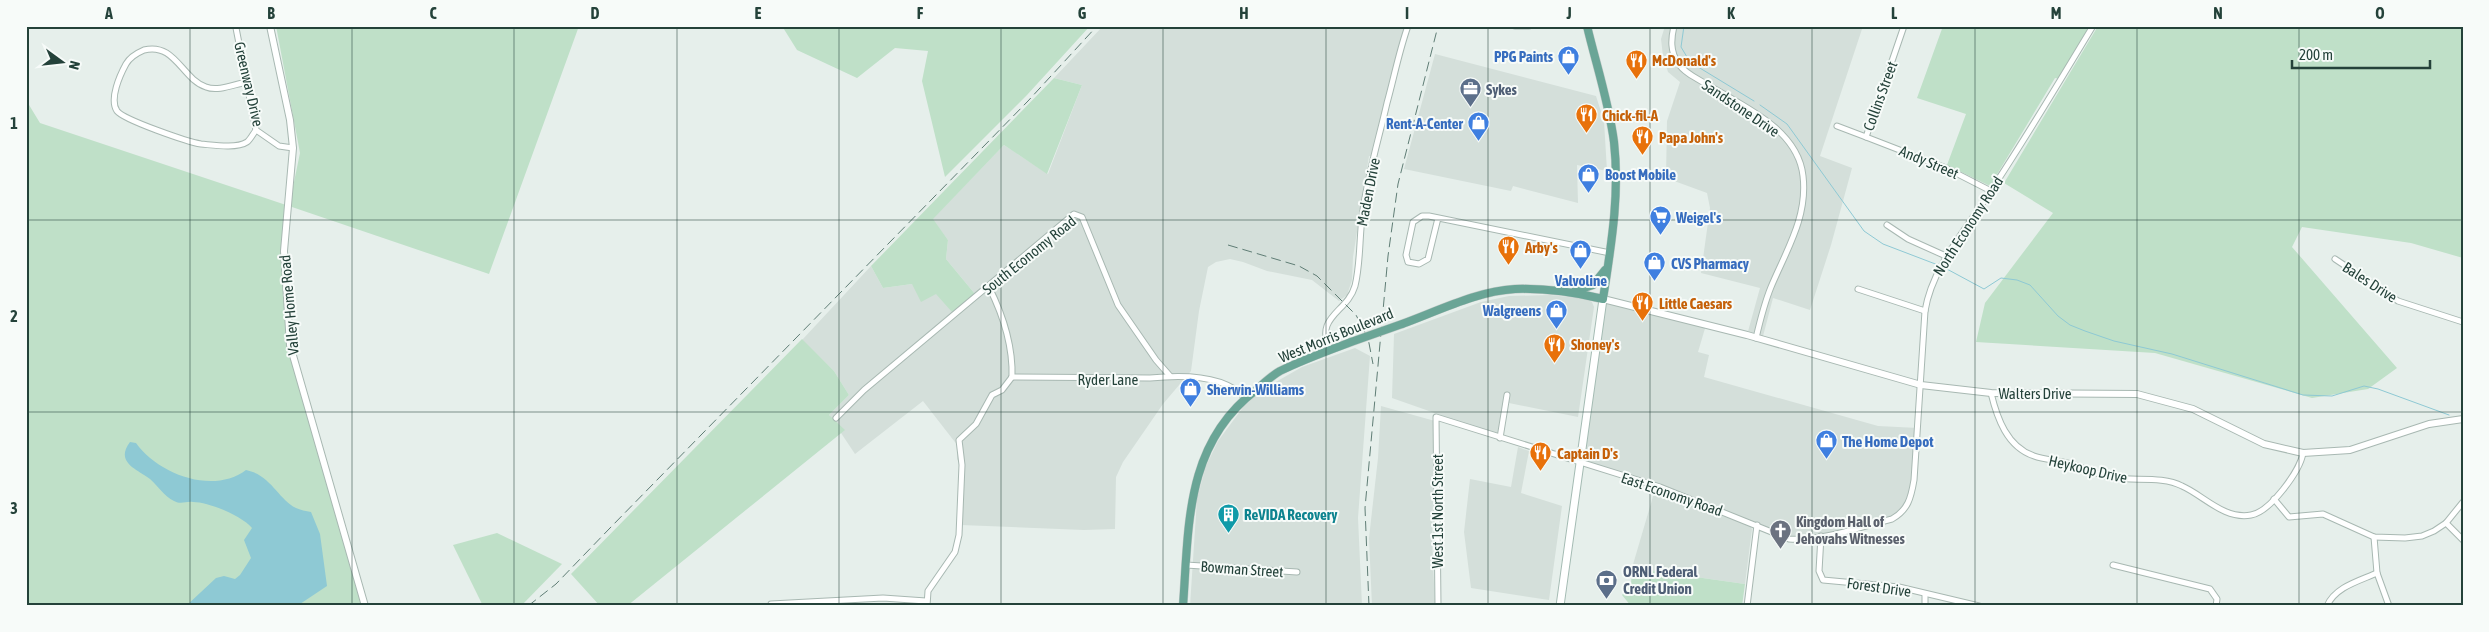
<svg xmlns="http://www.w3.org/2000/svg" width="2489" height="632" viewBox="0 0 2489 632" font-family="'Asap Condensed',sans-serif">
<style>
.built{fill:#d4dfda}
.green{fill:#bfe0c8}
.water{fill:#8ec9d4}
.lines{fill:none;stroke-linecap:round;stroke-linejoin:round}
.stream{stroke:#8ec9d4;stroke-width:1}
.minor-casing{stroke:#a8b8b2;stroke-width:7}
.tertiary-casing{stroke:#a8b8b2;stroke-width:8}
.secondary-casing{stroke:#a4bbb3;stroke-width:9}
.primary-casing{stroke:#c2cac8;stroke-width:9}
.minor{stroke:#fff;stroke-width:5}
.tertiary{stroke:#fff;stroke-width:6}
.secondary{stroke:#fff;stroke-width:7}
.primary{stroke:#6aa596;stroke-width:8}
.rail{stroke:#5f7d75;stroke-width:1;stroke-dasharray:10 5;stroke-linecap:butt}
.primary-bridge-casing{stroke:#c2cac8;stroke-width:9;stroke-linecap:butt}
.primary-bridge{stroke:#6aa596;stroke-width:8}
.grid{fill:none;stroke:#24423a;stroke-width:1;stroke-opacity:0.55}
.labels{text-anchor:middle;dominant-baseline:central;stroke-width:4;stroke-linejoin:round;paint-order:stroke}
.shop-label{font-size:15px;font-weight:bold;fill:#366cbe;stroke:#f7fbf9;text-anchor:start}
.food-label{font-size:15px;font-weight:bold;fill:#c56008;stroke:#f7fbf9;text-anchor:start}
.street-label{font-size:15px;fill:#24423a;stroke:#f7fbf9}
.service-label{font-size:15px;font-weight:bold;fill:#4e5e75;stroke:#f7fbf9;text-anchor:start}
.culture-label{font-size:15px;font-weight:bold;fill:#0d838f;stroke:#f7fbf9;text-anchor:start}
.worship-label{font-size:15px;font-weight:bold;fill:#5b616d;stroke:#f7fbf9;text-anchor:start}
.neatline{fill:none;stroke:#24423a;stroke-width:2}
.grid-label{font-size:16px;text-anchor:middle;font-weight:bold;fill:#24423a}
</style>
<rect width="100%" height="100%" fill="#e6efeb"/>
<g class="built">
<path d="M1103,26H1408L1374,157L1369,156L1353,257L1352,280L1347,295L1339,301L1312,280L1267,271L1243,262L1230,259L1216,262L1208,267L1199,311L1191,371L1163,404L1123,462L1116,477L1115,529L1084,530L961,525L962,467L957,459L958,446L923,401L855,454L829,415L849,395L834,371L802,340L871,266L883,288L912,284L935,294H975L946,259L948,240L932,219L1004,145L1048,174L1082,85L1054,78Z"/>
<path d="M1665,26H1863L1820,156L1852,168L1831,245L1810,310L1773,298L1762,340L1747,335L1760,288L1701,273L1710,208L1707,193L1666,178L1667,121L1680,82L1668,72L1663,56L1661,39Z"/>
<path d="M1435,54L1596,96L1604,121L1607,171L1577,165L1578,203L1513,186L1511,191L1404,169Z"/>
<path d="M1550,295L1586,299L1592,302L1594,307L1578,417L1504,402L1500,436L1392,398L1394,334L1481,302L1509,296Z"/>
<path d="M1603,299L1706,325L1698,352L1709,355L1704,377L1878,426L1918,428L1911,496L1900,515L1835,533L1789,539L1660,487L1580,463Z"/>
<path d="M1355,348L1370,356L1358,518L1362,606H1190L1197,499L1206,466L1218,441L1244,406L1260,391L1302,367Z"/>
<path d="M1381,406L1435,421L1432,540L1435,606H1372L1369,538L1378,458Z"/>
<path d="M1518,447L1529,451L1521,493L1562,506L1549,600L1471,588L1464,532L1470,479L1511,487Z"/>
<path d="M1654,493L1749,525L1752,529L1745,584L1632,568Z"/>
</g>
<g class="green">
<path d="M276,26H579L489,274L289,206L284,251L290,345L365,606H27L26,100L40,123L289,206L300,153Z"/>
<path d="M782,26H1090L1027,95L945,177L922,81L928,51L895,48L857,78L797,50Z"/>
<path d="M1943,26H2093L2060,79L2055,78L1990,186L1947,165L1966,114L1917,98Z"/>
<path d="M2098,26H2463V258L2411,243L2302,227L2292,247L2397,368L2368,389L2312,398L2155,353L1976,342L1985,303L2053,213L2004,183Z"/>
<path d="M1054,78L1082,85L1047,174L1004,145L933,219L948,240L946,259L975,294L952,312L936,294L921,302L912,284L883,288L871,266Z"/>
<path d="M802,339L834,371L849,395L829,415L845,430L627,606H600L571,574Z"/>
<path d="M497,533L562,564L521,606H483L453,545Z"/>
<path d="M1632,568L1745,584L1742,606H1631L1622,595L1631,584Z"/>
</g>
<path class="water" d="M130,442L136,443C158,474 213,495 246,470C271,475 278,499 296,508C300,510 306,511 311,512L320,534L327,586L297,606H186L216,578L224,576L235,579L240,575L251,558L244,540L252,528C242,516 209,502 193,502C186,501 181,505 174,501C164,496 158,486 150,479C139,470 114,463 130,442Z"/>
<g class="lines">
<g class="stream">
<path d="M1684,26L1681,47L1690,62L1754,101"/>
<path d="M1760,105L1787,124L1864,231L1883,244L1938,265"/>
<path d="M1945,268L1984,289L2001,278L2017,280L2030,285L2058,316L2070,325L2085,331L2114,341L2172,354L2303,395L2332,396L2364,386L2378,389L2449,415"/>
</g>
<defs>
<g id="minor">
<path d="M1515,26H1529"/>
<path d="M1674,26C1671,39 1670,51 1678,63C1684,73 1698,79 1708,85C1743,106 1798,129 1803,176C1808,217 1786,251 1771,287C1764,304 1760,321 1756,338"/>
<path d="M236,28L256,130L279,146L293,148"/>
<path d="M247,82C235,84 218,92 206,87C182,79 175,42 144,50C137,53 130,57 126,64C120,75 109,99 117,111C124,120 188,142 201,144C213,145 236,149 247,142C250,140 253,134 256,130"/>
<path d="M1837,126L1866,137L1904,26"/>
<path d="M1866,137L1946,168L1991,191"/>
<path d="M1438,218L1428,259L1419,264L1408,262L1406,255L1413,222L1422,216H1429L1610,253"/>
<path d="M1887,225L1908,239L1948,257"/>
<path d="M2335,259L2398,301L2463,322"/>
<path d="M989,287C1003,315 1013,346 1012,377"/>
<path d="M1858,289L1925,311"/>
<path d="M1330,350C1314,316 1347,313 1355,286C1361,262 1359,234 1363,210C1368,174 1379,138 1387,103C1394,78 1399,51 1408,26"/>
<path d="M1012,377L1150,378C1179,375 1224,374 1245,398"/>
<path d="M1991,393C1997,418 2007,447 2034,456C2045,460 2057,460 2067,463C2083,467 2099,476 2115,478C2136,481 2163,476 2182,486C2203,495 2224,520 2251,515C2270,512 2300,471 2303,453"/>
<path d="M836,418L864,390L1074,214L1082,217L1118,305L1156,360L1170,376"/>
<path d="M1500,438L1507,395"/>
<path d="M2274,499L2289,517L2323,514L2374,537L2405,538L2422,536L2434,531L2446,523L2463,502"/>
<path d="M2446,523L2463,540"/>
<path d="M1821,536L1819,571L1823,580L1899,587L1979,606"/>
<path d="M2374,537L2377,573L2389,606"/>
<path d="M1186,565L1297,572"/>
<path d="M2113,565L2210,589L2217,599L2216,606"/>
<path d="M1925,594V606"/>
<path d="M771,604L883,598L926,601"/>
<path d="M927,606L928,591L955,552L959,535L962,465L959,440L976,424L992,395L1002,390L1012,377"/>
<path d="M1438,606L1436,417L1660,487L1789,539C1823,541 1859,527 1892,519C1908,510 1911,498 1914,480L1925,311C1932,267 1966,230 1990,192C2026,138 2059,82 2093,26"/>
<path d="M1747,606L1757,525"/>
<path d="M2327,606C2335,587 2359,581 2377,573"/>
</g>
<g id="tertiary">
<path d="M270,26L290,120L293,148L284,251L290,345L365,606"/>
<path d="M1603,299L1747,335L1921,385L1991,393L2137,394L2193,409L2264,444L2303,453L2350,450L2429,424L2463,419"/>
</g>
<path id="secondary" d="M1560,606L1603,299"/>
<g id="primary">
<path d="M1575,291L1593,285L1605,270"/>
<path d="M1402,324C1438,311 1477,291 1515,289C1546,288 1573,292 1603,299C1611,246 1620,195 1614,142C1609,103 1596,64 1587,26"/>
<path d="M1183,606C1189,525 1185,444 1256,390C1263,384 1271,376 1280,371C1302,360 1327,351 1351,342"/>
</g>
</defs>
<use href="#minor" class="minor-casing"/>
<use href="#tertiary" class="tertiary-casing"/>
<use href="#secondary" class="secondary-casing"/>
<use href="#primary" class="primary-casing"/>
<use href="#minor" class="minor"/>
<use href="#tertiary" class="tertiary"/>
<use href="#secondary" class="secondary"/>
<use href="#primary" class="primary"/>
<g class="rail">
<path d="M1228,245L1299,266L1317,276L1356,315L1368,338L1373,364"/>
<path d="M528,606L556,584L610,528L1028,101L1097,26"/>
<path d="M1369,606L1365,508L1388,256L1398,184L1438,26"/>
</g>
<defs>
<path id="primary-bridge" d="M1351,342L1402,324"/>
</defs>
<use href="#primary-bridge" class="primary-bridge-casing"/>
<use href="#primary-bridge" class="primary-bridge"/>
</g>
<path class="grid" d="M190,26V606M352,26V606M514,26V606M677,26V606M839,26V606M1001,26V606M1163,26V606M1326,26V606M1488,26V606M1650,26V606M1812,26V606M1975,26V606M2137,26V606M2299,26V606M26,220H2463M26,412H2463"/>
<defs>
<symbol id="shop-pin" viewBox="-11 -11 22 30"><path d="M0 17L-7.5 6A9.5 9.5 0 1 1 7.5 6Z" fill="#3f7fe0" stroke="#f7fbf9"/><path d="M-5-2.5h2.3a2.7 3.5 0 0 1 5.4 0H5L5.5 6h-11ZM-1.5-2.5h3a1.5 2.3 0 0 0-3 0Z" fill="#fff"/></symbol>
<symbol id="restaurant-pin" viewBox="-11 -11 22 30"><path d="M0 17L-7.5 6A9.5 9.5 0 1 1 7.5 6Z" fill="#e8710a" stroke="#f7fbf9"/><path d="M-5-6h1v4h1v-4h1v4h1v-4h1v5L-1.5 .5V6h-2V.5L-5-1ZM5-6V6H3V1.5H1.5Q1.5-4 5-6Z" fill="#fff"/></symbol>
<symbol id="office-pin" viewBox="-11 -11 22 30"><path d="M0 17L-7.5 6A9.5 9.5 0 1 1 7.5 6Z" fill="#5c6f8a" stroke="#f7fbf9"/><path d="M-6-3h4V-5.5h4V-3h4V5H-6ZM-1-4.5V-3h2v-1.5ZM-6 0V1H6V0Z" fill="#fff"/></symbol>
<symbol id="supermarket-pin" viewBox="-11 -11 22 30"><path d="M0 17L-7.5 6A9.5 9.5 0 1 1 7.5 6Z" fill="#3f7fe0" stroke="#f7fbf9"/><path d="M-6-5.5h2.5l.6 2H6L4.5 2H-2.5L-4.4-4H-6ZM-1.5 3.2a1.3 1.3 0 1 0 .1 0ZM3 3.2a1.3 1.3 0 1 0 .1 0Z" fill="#fff"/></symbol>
<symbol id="building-pin" viewBox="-11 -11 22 30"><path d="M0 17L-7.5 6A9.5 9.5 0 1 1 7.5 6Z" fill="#0f9aa8" stroke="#f7fbf9"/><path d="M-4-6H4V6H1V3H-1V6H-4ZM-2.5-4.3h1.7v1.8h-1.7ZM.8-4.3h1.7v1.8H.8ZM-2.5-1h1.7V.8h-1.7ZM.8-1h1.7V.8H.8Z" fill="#fff"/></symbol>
<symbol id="church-pin" viewBox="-11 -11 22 30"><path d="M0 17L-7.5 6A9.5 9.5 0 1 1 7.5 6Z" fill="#6b7280" stroke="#f7fbf9"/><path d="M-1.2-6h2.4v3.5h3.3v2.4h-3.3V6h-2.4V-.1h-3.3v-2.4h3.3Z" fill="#fff"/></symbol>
<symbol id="bank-pin" viewBox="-11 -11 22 30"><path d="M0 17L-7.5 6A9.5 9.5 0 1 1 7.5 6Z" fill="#5c6f8a" stroke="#f7fbf9"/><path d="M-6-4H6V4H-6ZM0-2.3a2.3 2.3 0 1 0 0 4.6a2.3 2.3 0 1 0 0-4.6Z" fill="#fff"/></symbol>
</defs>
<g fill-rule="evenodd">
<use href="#shop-pin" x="1556" y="44" width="25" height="34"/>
<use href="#restaurant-pin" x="1624" y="48" width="25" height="34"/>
<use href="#office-pin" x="1458" y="76" width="25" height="34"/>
<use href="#restaurant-pin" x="1574" y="102" width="25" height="34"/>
<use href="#shop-pin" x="1466" y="110" width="25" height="34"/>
<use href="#restaurant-pin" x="1630" y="124" width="25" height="34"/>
<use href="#shop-pin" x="1576" y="162" width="25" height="34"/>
<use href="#supermarket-pin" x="1648" y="204" width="25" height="34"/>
<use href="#restaurant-pin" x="1496" y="234" width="25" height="34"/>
<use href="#shop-pin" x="1568" y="238" width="25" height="34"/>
<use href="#shop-pin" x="1642" y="250" width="25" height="34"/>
<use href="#restaurant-pin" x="1630" y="290" width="25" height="34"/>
<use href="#shop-pin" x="1544" y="298" width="25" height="34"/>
<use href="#restaurant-pin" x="1542" y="332" width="25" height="34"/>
<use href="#shop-pin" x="1178" y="376" width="25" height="34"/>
<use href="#shop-pin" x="1814" y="428" width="25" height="34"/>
<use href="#restaurant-pin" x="1528" y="440" width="25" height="34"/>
<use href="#building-pin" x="1216" y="502" width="25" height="34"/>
<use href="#church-pin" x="1768" y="518" width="25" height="34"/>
<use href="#bank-pin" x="1594" y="568" width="25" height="34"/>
</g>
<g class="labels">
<g class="shop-label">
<text x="1553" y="56" text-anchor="end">PPG Paints</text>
<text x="1463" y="123" text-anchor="end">Rent-A-Center</text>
<text x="1605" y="174">Boost Mobile</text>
<text x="1676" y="217">Weigel's</text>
<text x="1671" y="263">CVS Pharmacy</text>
<text x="1581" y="280" text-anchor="middle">Valvoline</text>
<text x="1541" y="310" text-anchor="end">Walgreens</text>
<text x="1207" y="389">Sherwin-Williams</text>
<text x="1842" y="441">The Home Depot</text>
</g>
<g class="food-label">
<text x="1652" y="60">McDonald's</text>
<text x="1602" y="115">Chick-fil-A</text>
<text x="1659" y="137">Papa John's</text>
<text x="1525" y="247">Arby's</text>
<text x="1659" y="303">Little Caesars</text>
<text x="1571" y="344">Shoney's</text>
<text x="1557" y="453">Captain D's</text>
</g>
<g class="street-label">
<text transform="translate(249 84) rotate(77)">Greenway Drive</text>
<text transform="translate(1880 96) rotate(-70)">Collins Street</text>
<text transform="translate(1741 108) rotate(34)">Sandstone Drive</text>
<text transform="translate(1929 162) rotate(23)">Andy Street</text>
<text transform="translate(1368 192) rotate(-79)">Maden Drive</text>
<text transform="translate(1968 226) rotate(-57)">North Economy Road</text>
<text transform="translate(1029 255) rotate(-39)">South Economy Road</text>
<text transform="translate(2370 282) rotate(33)">Bales Drive</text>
<text transform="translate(289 305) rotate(-95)">Valley Home Road</text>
<text transform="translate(1336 335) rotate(-22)">West Morris Boulevard</text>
<text x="1108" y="379">Ryder Lane</text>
<text x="2035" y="393">Walters Drive</text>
<text transform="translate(2088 469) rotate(13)">Heykoop Drive</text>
<text transform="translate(1672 494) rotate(19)">East Economy Road</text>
<text transform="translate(1437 511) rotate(-90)">West 1st North Street</text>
<text transform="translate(1242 569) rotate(4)">Bowman Street</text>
<text transform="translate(1879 587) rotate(8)">Forest Drive</text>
</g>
<g class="service-label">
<text x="1486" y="89">Sykes</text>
<text x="1623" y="571">ORNL Federal<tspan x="1623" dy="17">Credit Union</tspan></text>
</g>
<g class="culture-label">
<text x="1244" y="514">ReVIDA Recovery</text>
</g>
<g class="worship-label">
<text x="1796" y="521">Kingdom Hall of<tspan x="1796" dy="17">Jehovahs Witnesses</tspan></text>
</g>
</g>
<rect width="2489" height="632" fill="none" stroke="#f7fbf9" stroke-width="55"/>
<g transform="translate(62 62) rotate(105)" stroke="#f7fbf9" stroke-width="4" paint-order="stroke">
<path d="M0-4L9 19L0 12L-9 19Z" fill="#24423a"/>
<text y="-8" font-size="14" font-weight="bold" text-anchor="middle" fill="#24423a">N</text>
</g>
<path d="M2292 60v8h138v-8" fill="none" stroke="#24423a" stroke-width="2.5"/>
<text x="2299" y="60" font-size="15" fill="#24423a" stroke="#f7fbf9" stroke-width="4" paint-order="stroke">200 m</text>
<rect x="28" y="28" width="2434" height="576" class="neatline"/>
<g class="grid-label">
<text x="109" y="19">A</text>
<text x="271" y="19">B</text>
<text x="433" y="19">C</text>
<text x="595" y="19">D</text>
<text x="758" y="19">E</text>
<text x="920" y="19">F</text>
<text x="1082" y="19">G</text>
<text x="1244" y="19">H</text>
<text x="1407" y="19">I</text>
<text x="1569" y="19">J</text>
<text x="1731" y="19">K</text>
<text x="1894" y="19">L</text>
<text x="2056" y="19">M</text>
<text x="2218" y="19">N</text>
<text x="2380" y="19">O</text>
<text x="14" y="129">1</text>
<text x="14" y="322">2</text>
<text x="14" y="514">3</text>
</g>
</svg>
